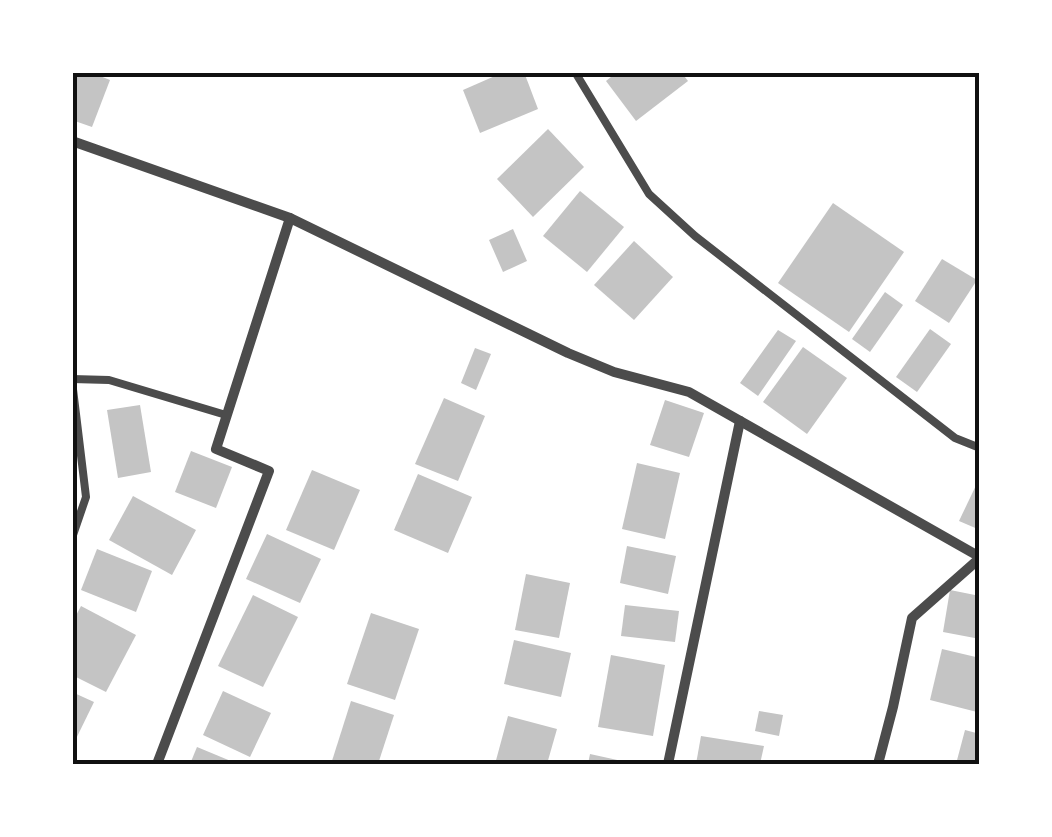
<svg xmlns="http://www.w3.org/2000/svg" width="1052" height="837" viewBox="0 0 1052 837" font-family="Spectral,serif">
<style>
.building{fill:#c4c4c4}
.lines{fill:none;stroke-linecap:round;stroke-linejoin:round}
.service{stroke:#4c4c4c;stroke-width:8}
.minor{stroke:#4c4c4c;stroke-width:10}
.neatline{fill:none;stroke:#111;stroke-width:4}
</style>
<rect width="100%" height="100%" fill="#fff"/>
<g class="building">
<path d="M76,72H90L110,80L92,127L72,120V83Z"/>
<path d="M504,72H524L538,109L480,133L463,90Z"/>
<path d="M617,72H681L688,81L636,121L606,81Z"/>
<path d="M548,129L584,167L533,217L497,179Z"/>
<path d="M580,191L624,227L587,272L543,236Z"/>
<path d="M833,203L904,252L849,332L778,283Z"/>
<path d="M513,229L527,261L503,272L489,240Z"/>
<path d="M634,241L673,277L634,320L594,285Z"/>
<path d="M942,259L977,280L949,323L915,301Z"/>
<path d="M885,292L903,305L870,352L852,339Z"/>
<path d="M930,329L951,344L917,392L896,377Z"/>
<path d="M778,330L796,341L758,396L740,383Z"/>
<path d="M803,347L847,378L807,434L763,402Z"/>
<path d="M475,348L491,354L476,390L461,383Z"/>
<path d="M444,398L485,416L458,481L415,464Z"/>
<path d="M665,400L704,413L689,457L650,445Z"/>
<path d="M140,405L151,472L118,478L107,410Z"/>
<path d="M191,451L232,467L216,508L175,492Z"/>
<path d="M637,463L680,473L665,539L622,529Z"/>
<path d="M312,470L360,490L334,550L286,530Z"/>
<path d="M418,474L472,497L448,553L394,530Z"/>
<path d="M980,477V530L959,521Z"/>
<path d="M133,496L196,530L172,575L109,540Z"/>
<path d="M267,534L321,559L300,603L246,579Z"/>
<path d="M627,546L676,556L668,594L620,583Z"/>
<path d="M97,549L152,571L136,612L81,590Z"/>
<path d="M526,574L570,583L559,638L515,630Z"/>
<path d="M950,590L980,596V639L943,632Z"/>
<path d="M253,595L298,617L263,687L218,666Z"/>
<path d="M625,605L679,611L675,642L621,636Z"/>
<path d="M81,606L136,635L106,692L72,675V623Z"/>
<path d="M371,613L419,629L395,700L347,684Z"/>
<path d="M514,640L571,653L561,697L504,684Z"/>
<path d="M942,649L980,658V702L977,712L930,700Z"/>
<path d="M611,655L665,665L653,736L598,727Z"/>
<path d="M223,691L271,713L250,757L203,735Z"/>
<path d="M72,692L94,702L72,747Z"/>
<path d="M351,701L394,715L378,764H331Z"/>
<path d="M759,711L783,715L779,736L755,731Z"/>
<path d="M508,716L557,729L547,764H495Z"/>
<path d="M965,730L980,734V764H956Z"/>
<path d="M701,736L764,746L760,764H696Z"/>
<path d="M197,747L238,764H190Z"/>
<path d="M590,754L631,763V764H588Z"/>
</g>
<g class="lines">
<g class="service">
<path d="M575,72L649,194L695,236L955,438L980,448"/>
<path d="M72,379L109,380L226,415"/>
<path d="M72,381L86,497L72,538"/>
</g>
<g class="minor">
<path d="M72,141L290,218L568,353L614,372L689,392L980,557"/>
<path d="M157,764L269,471L216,449L290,218"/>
<path d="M668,764L740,421"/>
<path d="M878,764L893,707L912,618L980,558"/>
</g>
</g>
<rect width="1052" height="837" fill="none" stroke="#ffffff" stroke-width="150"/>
<rect x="75" y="75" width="902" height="687" class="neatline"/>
</svg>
